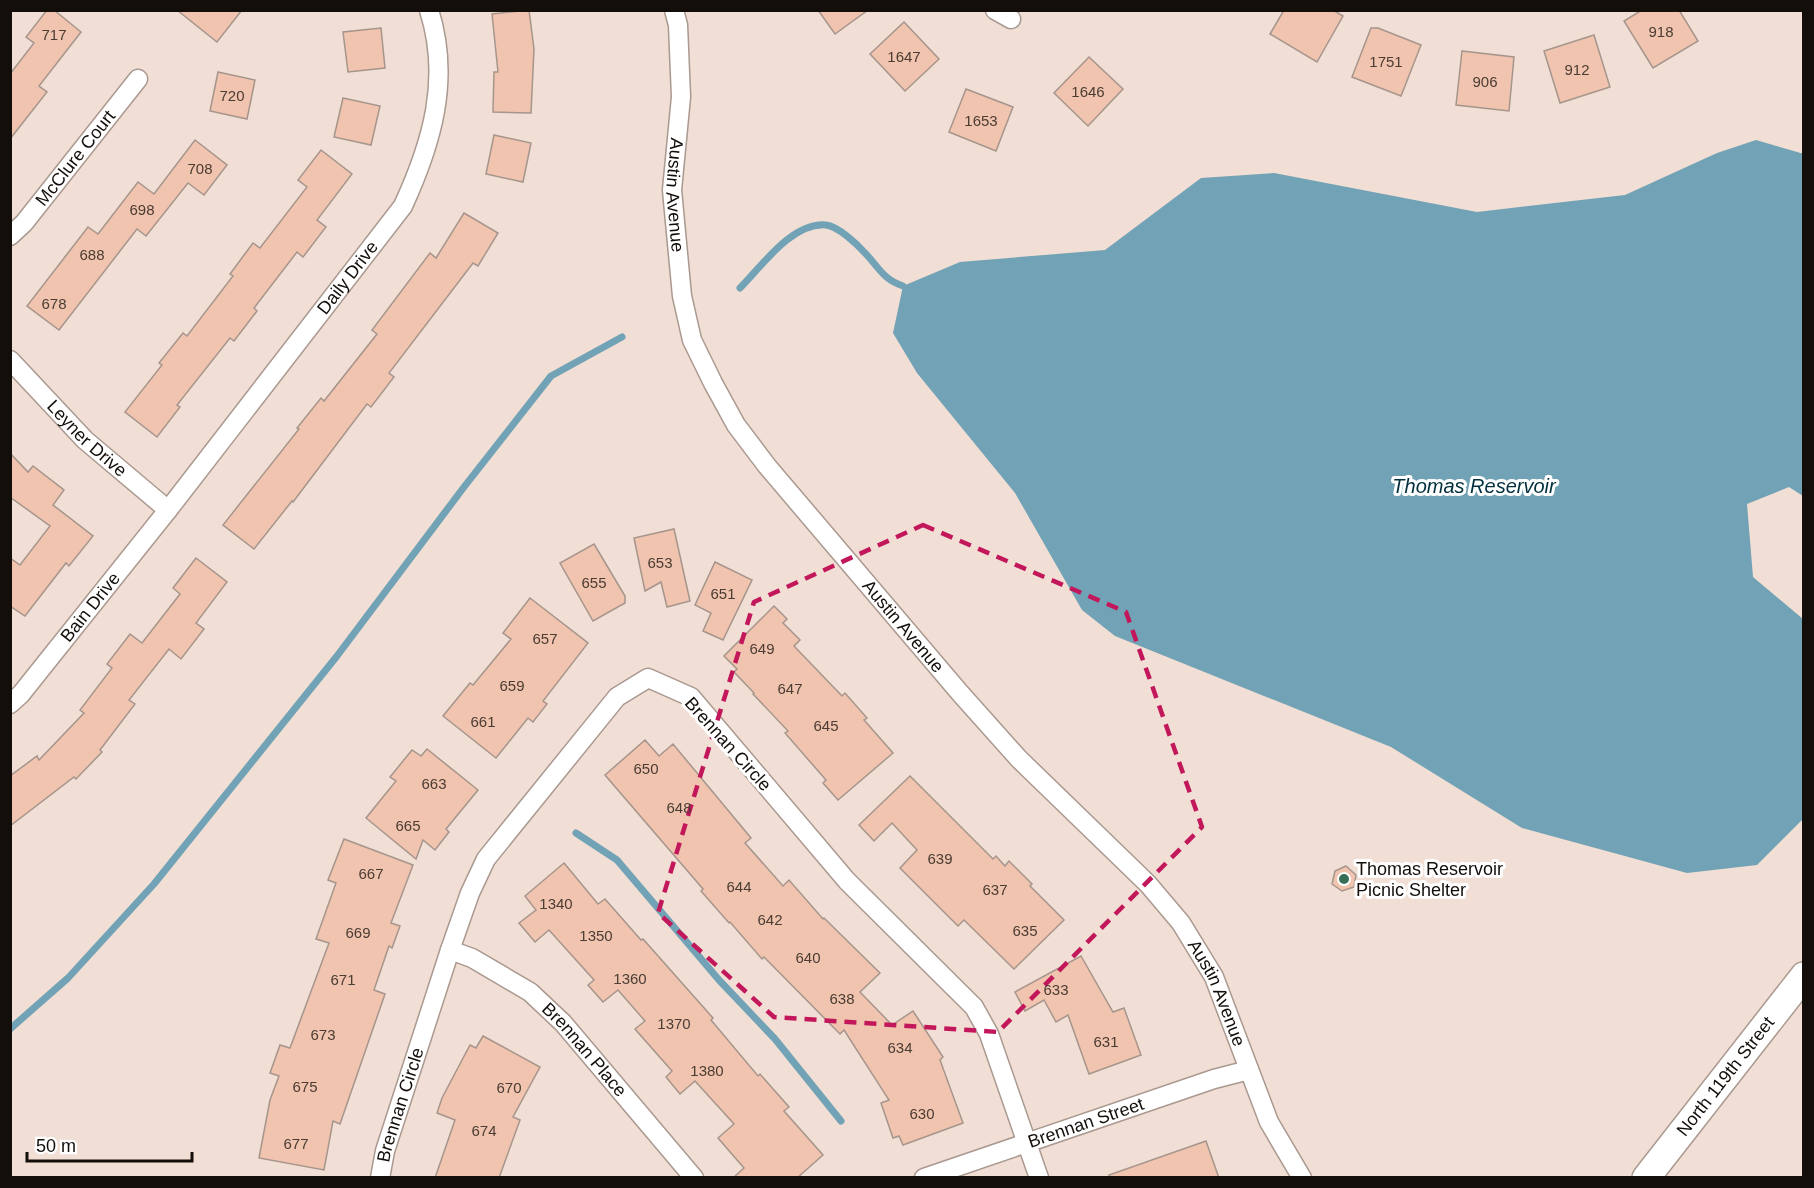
<svg xmlns="http://www.w3.org/2000/svg" width="1814" height="1188" viewBox="0 0 1814 1188" font-family="Helvetica,sans-serif">
<style>
.water{fill:#72a2b5}
.lines{fill:none;stroke-linecap:round;stroke-linejoin:round}
.stream{stroke:#72a2b5;stroke-width:7}
.building{fill:#f0c4ae;stroke:#a6958c;stroke-width:1.5}
.street-casing{stroke:#aa9990;stroke-width:21}
.secondary-casing{stroke:#aa9990;stroke-width:30}
.street{stroke:#fff;stroke-width:18}
.secondary{stroke:#fff;stroke-width:27}
.marked{fill:none;stroke:#c2185b;stroke-width:4.5;stroke-dasharray:12 8;stroke-linejoin:round}
.poi-dot{fill:#376e55;stroke:#fff;stroke-width:2}
.labels{text-anchor:middle;dominant-baseline:central;stroke-width:6;stroke-linejoin:round;paint-order:stroke}
.number-label{font-size:15px;fill:#4b3c34}
.street-label{font-size:18px;fill:#140e0b;stroke:#fff}
.poi-label{font-size:18px;fill:#140e0b;stroke:#fff;text-anchor:start}
.water-label{font-size:20px;font-style:italic;fill:#012f3d;stroke:#fff}
</style>
<rect width="100%" height="100%" fill="#f1ded5"/>
<path class="water" d="M1756,140L1804,154L1803,496L1789,487L1747,504L1753,577L1803,619V819L1757,865L1687,873L1522,828L1391,747L1115,636L1082,610L1015,493L917,373L893,333L903,286L960,262L1105,250L1201,178L1274,173L1477,212L1625,195L1717,153Z"/>
<g class="lines">
<g class="stream">
<path d="M740,288C761,267 792,222 826,225C838,226 858,245 866,254C879,268 884,280 903,286"/>
<path d="M576,833L617,860L719,980L775,1039L841,1121"/>
<path d="M10,1029L68,978L154,884L337,656L464,487L551,376L622,337"/>
</g>
</g>
<g class="building">
<path d="M47,10H54L81,32L39,86L47,92L10,139V74L34,43L26,37Z"/>
<path d="M177,10H242L217,42Z"/>
<path d="M529,10L534,49L531,113L493,112L494,72H498L492,14Z"/>
<path d="M818,10H868L835,34Z"/>
<path d="M1284,10H1333L1343,16L1317,62L1270,34Z"/>
<path d="M1642,10H1679L1698,41L1653,68L1624,21Z"/>
<path d="M904,22L939,59L905,91L870,54Z"/>
<path d="M381,28L385,68L348,72L343,32Z"/>
<path d="M1371,28H1378L1421,45L1401,96L1352,77Z"/>
<path d="M1594,35L1610,87L1560,103L1544,51Z"/>
<path d="M1462,51L1514,57L1509,111L1456,105Z"/>
<path d="M1089,57L1123,89L1088,126L1054,93Z"/>
<path d="M218,72L255,80L247,119L210,111Z"/>
<path d="M966,89L1013,107L996,151L949,132Z"/>
<path d="M343,98L380,106L371,145L334,137Z"/>
<path d="M494,135L531,143L523,182L486,174Z"/>
<path d="M195,140L227,165L204,195L188,183L146,236L137,229L59,330L27,306L88,227L98,234L138,182L154,194Z"/>
<path d="M321,150L352,174L317,220L326,227L303,257L297,252L254,308L257,311L234,341L230,338L177,405L180,407L157,437L125,412L162,365L159,363L183,333L187,336L233,276L230,274L253,243L260,248L307,187L298,180Z"/>
<path d="M464,213L498,233L478,266L473,263L389,373L394,377L371,407L367,404L293,502L292,501L254,549L223,525L299,429L297,428L321,398L324,401L377,334L372,330L430,253L436,258Z"/>
<path d="M10,453L28,472L33,466L64,490L53,505L93,536L69,566L66,563L25,616L10,606V558L20,565L50,526L10,497Z"/>
<path d="M674,529L690,601L667,607L661,582L645,591L634,538Z"/>
<path d="M594,544L625,596V603L593,621L560,563Z"/>
<path d="M196,558L227,582L196,623L204,629L181,659L169,649L129,700L135,704L100,750L102,752L76,779L74,777L10,826V776L37,756L39,760L84,713L80,710L112,668L107,664L130,634L142,643L180,594L173,588Z"/>
<path d="M715,562L752,580L723,640L703,631L711,613L695,605Z"/>
<path d="M530,598L588,643L543,701L547,704L533,722L528,718L496,758L443,716L470,683L473,685L511,639L503,633Z"/>
<path d="M774,606L787,619L783,623L800,640L794,646L842,696L845,693L867,718L864,720L893,753L838,800L823,783L826,780L785,733L788,731L753,694L754,693L734,672L737,669L724,656Z"/>
<path d="M645,740L659,756L673,744L751,838L745,843L783,886L789,880L823,919L824,918L880,973L860,992L892,1025L913,1011L943,1057L940,1060L963,1123L903,1145L899,1136L893,1138L881,1103L889,1100L844,1030L840,1034L764,957L762,959L730,922L729,923L701,891L703,889L605,775Z"/>
<path d="M427,749L478,790L446,829L449,832L435,850L423,840L416,859L366,818L396,781L390,777L412,750L421,756Z"/>
<path d="M910,776L993,859L996,856L1005,866L1009,861L1032,884L1030,886L1064,920L1014,969L964,920L958,926L900,868L917,850L892,823L874,841L859,825Z"/>
<path d="M344,839L413,865L391,923L400,926L392,948L389,946L374,990L385,994L340,1124L333,1121L324,1170L259,1158L270,1100L279,1076L270,1073L280,1045L290,1048L329,943L316,939L336,883L328,880Z"/>
<path d="M564,863L598,904L605,899L641,940L643,939L713,1018L711,1020L758,1076L760,1074L789,1107L784,1111L823,1155L797,1178H733L744,1168L718,1138L734,1124L695,1081L680,1094L666,1077L672,1071L635,1029L645,1021L618,990L603,1002L588,985L594,980L549,930L535,942L519,923L536,910L525,896Z"/>
<path d="M1346,866L1356,875L1354,887L1342,891L1332,884L1335,871Z"/>
<path d="M1081,956L1113,1012L1124,1008L1141,1055L1089,1074L1068,1015L1056,1022L1044,1000L1025,1011L1015,992Z"/>
<path d="M483,1036L540,1067L513,1117L520,1120L499,1178H435L455,1120L437,1113L442,1098L470,1045L476,1048Z"/>
<path d="M1206,1141L1219,1178H1109V1175Z"/>
</g>
<g class="lines">
<defs>
<g id="street">
<path id="s1" d="M674,10L678,25L681,97L672,190L682,296L692,340L713,383L736,425L767,466L960,693L1019,759L1148,884L1181,923L1214,977L1269,1122L1302,1178"/>
<path d="M995,10L1011,19"/>
<path id="s2" d="M10,236L24,223L138,79"/>
<path id="s3" d="M10,360L85,440L168,510"/>
<path id="s4" d="M10,704L21,694L168,510L403,206C432,143 451,79 429,10"/>
<path id="s5" d="M450,950L472,958L530,992L563,1023L694,1178"/>
<path id="s6" d="M380,1178L385,1151L450,950L470,893L486,859L617,697L648,678L691,697L847,881L974,1007L989,1034L1039,1178"/>
<path id="s7" d="M924,1178L1214,1079L1249,1070"/>
</g>
<g id="secondary">
<path id="s8" d="M1646,1178L1804,976"/>
</g>
</defs>
<use href="#street" class="street-casing"/>
<use href="#secondary" class="secondary-casing"/>
<use href="#street" class="street"/>
<use href="#secondary" class="secondary"/>
</g>
<path class="marked" d="M923,525L1126,612L1202,827L998,1032L774,1017L658,913L754,602Z"/>
<circle class="poi-dot" cx="1344" cy="879" r="6"/>
<g class="labels">
<g class="number-label">
<text x="1661" y="31">918</text>
<text x="54" y="34">717</text>
<text x="904" y="56">1647</text>
<text x="1386" y="61">1751</text>
<text x="1577" y="69">912</text>
<text x="1485" y="81">906</text>
<text x="1088" y="91">1646</text>
<text x="232" y="95">720</text>
<text x="981" y="120">1653</text>
<text x="200" y="168">708</text>
<text x="142" y="209">698</text>
<text x="92" y="254">688</text>
<text x="54" y="303">678</text>
<text x="660" y="562">653</text>
<text x="594" y="582">655</text>
<text x="723" y="593">651</text>
<text x="545" y="638">657</text>
<text x="762" y="648">649</text>
<text x="512" y="685">659</text>
<text x="790" y="688">647</text>
<text x="483" y="721">661</text>
<text x="826" y="725">645</text>
<text x="646" y="768">650</text>
<text x="434" y="783">663</text>
<text x="679" y="807">648</text>
<text x="408" y="825">665</text>
<text x="940" y="858">639</text>
<text x="371" y="873">667</text>
<text x="739" y="886">644</text>
<text x="995" y="889">637</text>
<text x="556" y="903">1340</text>
<text x="770" y="919">642</text>
<text x="1025" y="930">635</text>
<text x="358" y="932">669</text>
<text x="596" y="935">1350</text>
<text x="808" y="957">640</text>
<text x="630" y="978">1360</text>
<text x="343" y="979">671</text>
<text x="1056" y="989">633</text>
<text x="842" y="998">638</text>
<text x="674" y="1023">1370</text>
<text x="323" y="1034">673</text>
<text x="1106" y="1041">631</text>
<text x="900" y="1047">634</text>
<text x="707" y="1070">1380</text>
<text x="305" y="1086">675</text>
<text x="509" y="1087">670</text>
<text x="922" y="1113">630</text>
<text x="484" y="1130">674</text>
<text x="296" y="1143">677</text>
</g>
<g class="street-label">
<text stroke="none"><textPath href="#s2" startOffset="102">McClure Court</textPath></text>
<text stroke="none"><textPath href="#s1" startOffset="186">Austin Avenue</textPath></text>
<text stroke="none"><textPath href="#s4" startOffset="544">Daily Drive</textPath></text>
<text stroke="none"><textPath href="#s3" startOffset="110">Leyner Drive</textPath></text>
<text stroke="none"><textPath href="#s4" startOffset="126">Bain Drive</textPath></text>
<text stroke="none"><textPath href="#s1" startOffset="690">Austin Avenue</textPath></text>
<text transform="translate(728 744) rotate(48)">Brennan Circle</text>
<text stroke="none"><textPath href="#s1" startOffset="1176">Austin Avenue</textPath></text>
<text stroke="none"><textPath href="#s5" startOffset="170">Brennan Place</textPath></text>
<text stroke="none"><textPath href="#s8" startOffset="129">North 119th Street</textPath></text>
<text stroke="none"><textPath href="#s6" startOffset="76">Brennan Circle</textPath></text>
<text stroke="none"><textPath href="#s7" startOffset="171">Brennan Street</textPath></text>
</g>
<g class="poi-label">
<text x="1356" y="869">Thomas Reservoir<tspan x="1356" dy="21">Picnic Shelter</tspan></text>
</g>
<g class="water-label">
<text x="1474" y="486">Thomas Reservoir</text>
</g>
</g>
<rect width="1814" height="1188" fill="none" stroke="#140e0b" stroke-width="24"/>
<path d="M27 1152v9h165v-9" fill="none" stroke="#140e0b" stroke-width="3"/>
<text x="36" y="1152" font-size="18" fill="#140e0b" stroke="#ffffff" stroke-width="4.5" paint-order="stroke">50 m</text>
</svg>
